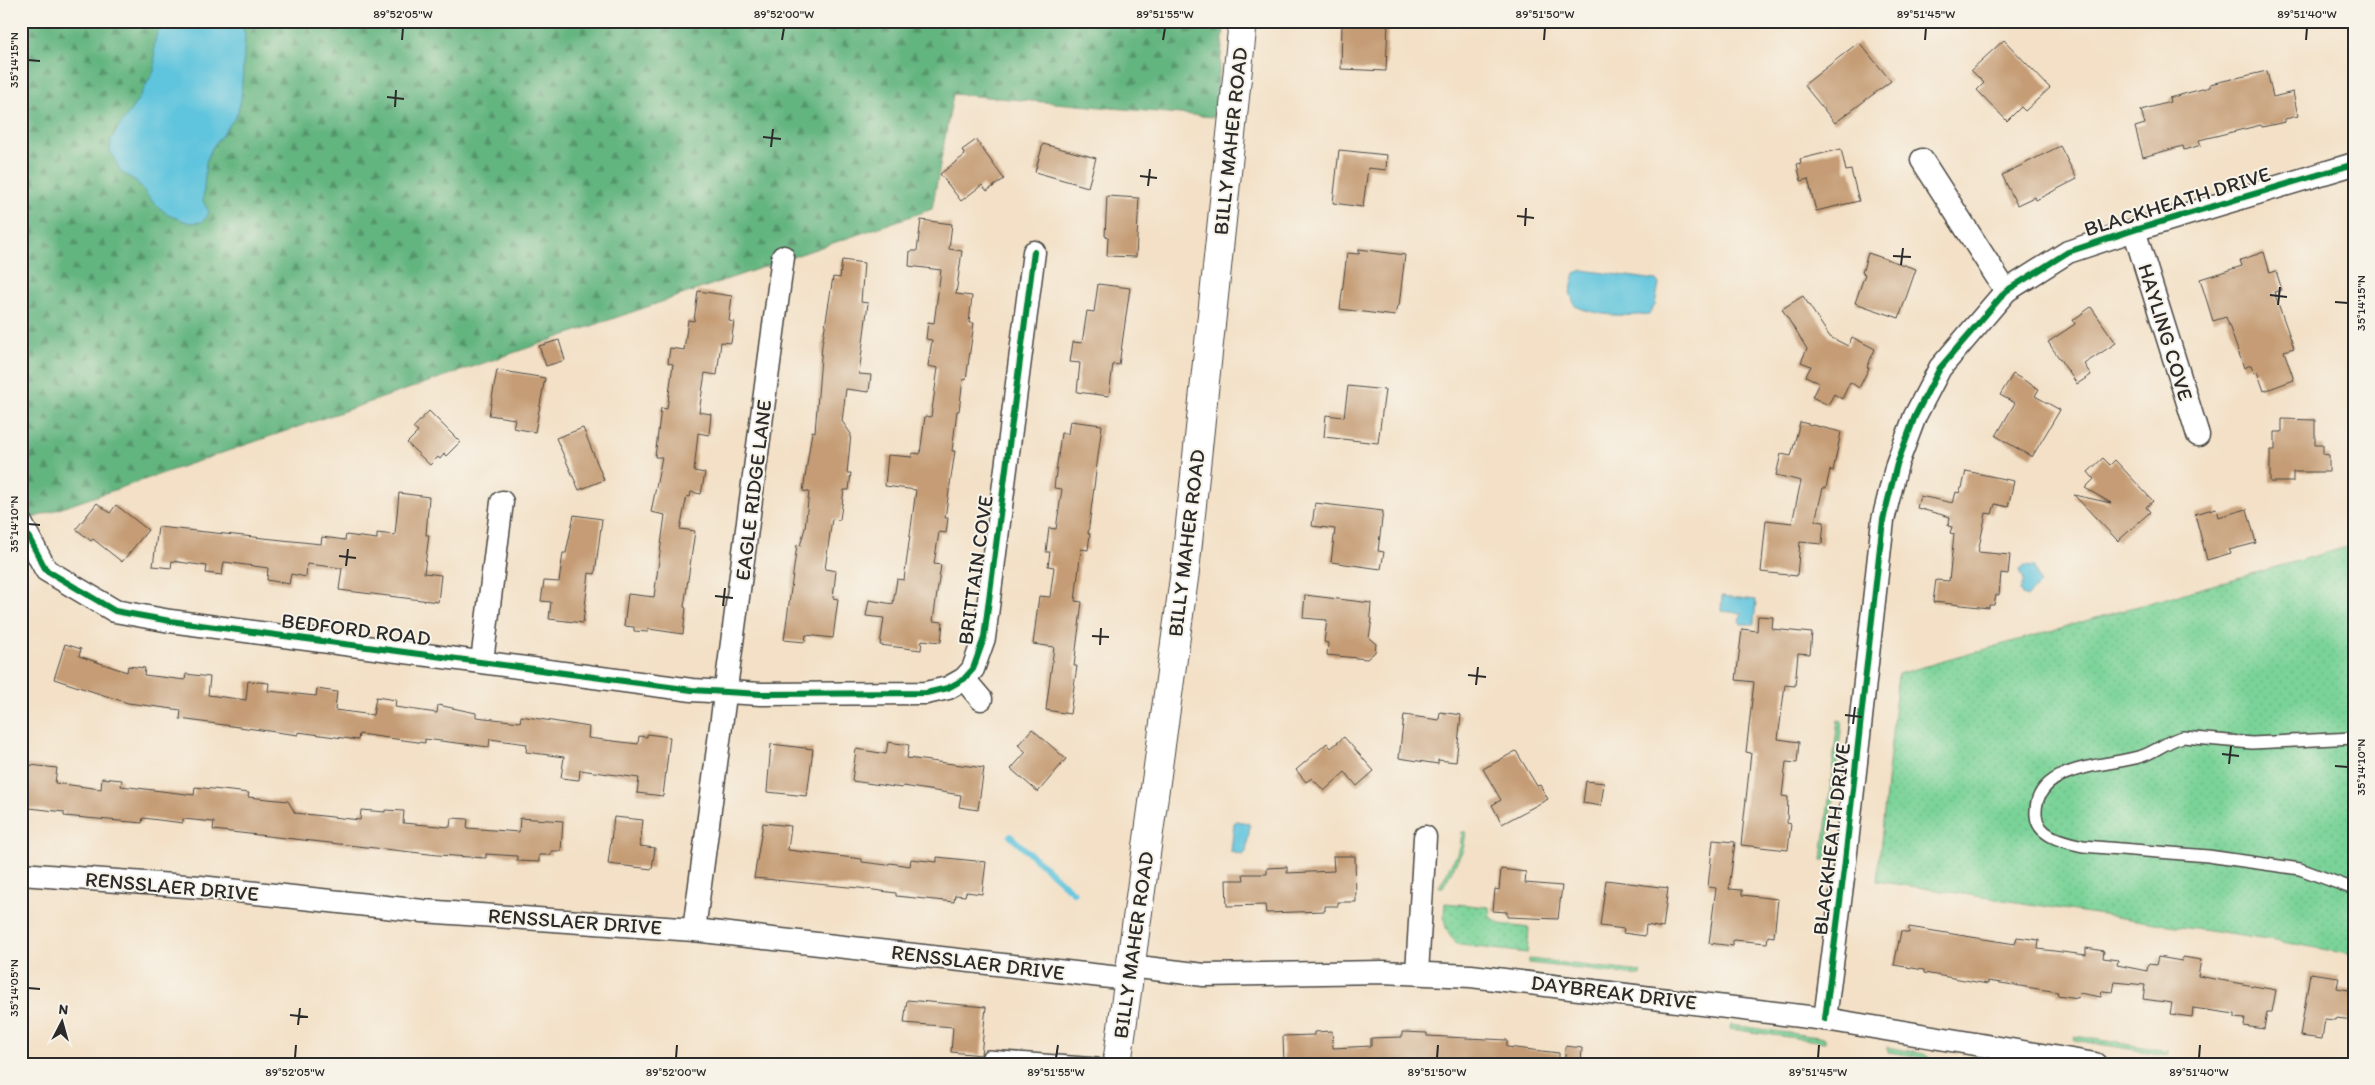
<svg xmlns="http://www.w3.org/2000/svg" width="2375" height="1085" viewBox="0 0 2375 1085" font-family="Itim,sans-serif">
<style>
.grass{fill:url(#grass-dots);stroke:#527f62}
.forest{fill:url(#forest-firs);stroke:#477056}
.water{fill:#5fc4dd;stroke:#457884}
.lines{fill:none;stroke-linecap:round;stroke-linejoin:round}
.stream{stroke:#5fc4dd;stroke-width:6}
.building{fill:#c59c74}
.lane-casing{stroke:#494642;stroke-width:14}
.street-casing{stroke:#494642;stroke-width:25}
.secondary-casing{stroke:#494642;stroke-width:30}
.lane{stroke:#fff;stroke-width:11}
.street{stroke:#fff;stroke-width:22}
.secondary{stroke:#fff;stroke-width:28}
.cycleway-casing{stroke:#f7f3e8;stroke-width:9}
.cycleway{stroke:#00873e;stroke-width:6}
.ticks{fill:none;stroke:#2b2b2b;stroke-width:2}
.labels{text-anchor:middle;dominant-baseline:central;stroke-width:4;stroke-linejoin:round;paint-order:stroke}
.street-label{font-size:21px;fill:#2b2b2b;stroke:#f7f3e8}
.neatline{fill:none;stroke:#2b2b2b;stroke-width:2}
.ticks-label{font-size:12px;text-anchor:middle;fill:#2b2b2b}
</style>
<defs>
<pattern id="grass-dots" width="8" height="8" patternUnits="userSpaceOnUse" patternTransform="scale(1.25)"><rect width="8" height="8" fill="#7ad398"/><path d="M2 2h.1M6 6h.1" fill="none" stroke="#6ab583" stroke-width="1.8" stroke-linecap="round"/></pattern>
<pattern id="forest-firs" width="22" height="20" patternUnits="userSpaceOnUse" patternTransform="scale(1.25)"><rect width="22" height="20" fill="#63b580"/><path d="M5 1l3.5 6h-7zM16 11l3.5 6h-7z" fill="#529369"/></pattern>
</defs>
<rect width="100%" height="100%" fill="#f7f3e8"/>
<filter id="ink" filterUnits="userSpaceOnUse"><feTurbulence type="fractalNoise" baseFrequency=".02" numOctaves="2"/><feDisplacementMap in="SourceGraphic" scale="10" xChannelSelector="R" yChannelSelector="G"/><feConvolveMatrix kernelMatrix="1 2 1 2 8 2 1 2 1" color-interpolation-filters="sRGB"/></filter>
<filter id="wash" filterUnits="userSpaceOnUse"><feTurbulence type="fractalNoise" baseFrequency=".0096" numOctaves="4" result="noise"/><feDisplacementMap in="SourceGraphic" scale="20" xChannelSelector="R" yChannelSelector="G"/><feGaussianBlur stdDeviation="1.12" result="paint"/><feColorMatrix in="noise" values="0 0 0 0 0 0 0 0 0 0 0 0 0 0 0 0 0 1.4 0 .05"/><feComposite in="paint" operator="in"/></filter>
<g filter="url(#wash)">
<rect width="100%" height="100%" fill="#f3e0c6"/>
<g class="grass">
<path d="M2354,545V955L2301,945L1877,881L1898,674Z"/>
<path d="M1838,720L1842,721L1826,860H1822Z"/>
<path d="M1462,832H1466L1463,850L1443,887H1439L1460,848Z"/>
<path d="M1445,903L1489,907L1490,917L1500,924L1529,928L1527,953L1460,945C1444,935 1443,920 1445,903Z"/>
<path d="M1529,959L1641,972V976L1529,963Z"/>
<path d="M1731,1025L1825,1038V1042L1730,1029Z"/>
<path d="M2075,1036L2168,1051L2167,1055L2074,1040Z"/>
<path d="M1888,1047L1924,1054L1937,1064H1931L1916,1056L1888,1052Z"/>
</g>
<path class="forest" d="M21,21H1225L1214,117L953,94L932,209L21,522Z"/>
<g class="water">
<path d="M171,21H241L245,35L241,99L237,115L212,148L206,162L203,201L209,212L207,217L201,222L190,223L168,215L150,199L136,181L121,172L110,150L111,139L137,101L155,69L154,45L157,32Z"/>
<path d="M1583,270L1656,280L1659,284L1655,305L1649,314C1625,317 1597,316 1575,306L1570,293L1575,273Z"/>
<path d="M2025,566L2034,567L2040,584L2027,597L2022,595L2020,591L2024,580L2020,570Z"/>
<path d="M1722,596L1756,600L1754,624H1741L1739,621L1742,613L1721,611Z"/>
<path d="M1237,821L1248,823L1250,826L1246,852L1243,855L1231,852L1234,823Z"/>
</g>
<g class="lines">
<path class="stream" d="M1010,836L1074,893"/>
</g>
<g id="blocks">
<g class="building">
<path d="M1342,21H1388L1386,71L1341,69Z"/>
<path d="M2004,40L2050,88L2025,111L2021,107L2007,121L1977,90L1984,83L1971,70Z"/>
<path d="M1859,42L1891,81L1835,123L1804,85Z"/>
<path d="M2267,71L2273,97L2293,92L2298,116L2285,119V122L2262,127L2261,125L2199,140L2201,145L2184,150L2183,146L2143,157L2135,127L2145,124L2141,110L2170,102L2169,98L2210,87V84Z"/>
<path d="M976,140L1004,179L987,191L982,185L961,201L940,174L965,155L962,150Z"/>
<path d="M1043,144L1096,158L1088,187L1035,172Z"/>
<path d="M2060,146L2077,179L2036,200L2034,197L2017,205L2002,175Z"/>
<path d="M1841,149L1846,171L1851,170L1859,201L1816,211L1808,179L1801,181L1797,164L1801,163L1800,159Z"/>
<path d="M1339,150L1387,155L1386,170L1368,168L1363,207L1333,203Z"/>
<path d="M1107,196L1139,198L1136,257L1107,256L1108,237L1105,236Z"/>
<path d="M921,220L952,224L949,249L962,251L956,294L972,296L969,323H974L966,380L963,379L959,411H957L952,451H955L945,518H948L946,533L939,532L934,564L941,565L933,621L943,622L941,642L922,640L921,650L880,645L884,618L866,616L869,600L893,604L897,579L904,580L916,490L885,486L888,455L912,457L913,453L920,454L925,416L931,417L938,368L928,366L932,340L926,339L928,322L934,323L941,270L909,266L910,251H917Z"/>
<path d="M1359,249L1405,255L1399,306H1397L1395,316L1340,309L1347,253L1359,254Z"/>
<path d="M2264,252L2270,273L2276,271L2282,290L2274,292L2294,348L2284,351L2294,380L2264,391L2257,371L2254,373L2251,365L2244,368L2226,317L2213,321L2200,279L2242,266L2240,260Z"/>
<path d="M1868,253L1916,269L1899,318L1855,303L1865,274L1862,273Z"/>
<path d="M842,260L864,263L861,302L868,303L859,374L871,375L869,392L846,389L842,421L851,434L847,473H851L849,490H844L840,520L832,519L825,569L836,571L833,598L838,599L833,638L806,635L805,642L784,640L797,545L800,546L805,528L809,492L803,491L812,431L815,432L822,345L833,277L840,278Z"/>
<path d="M1098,284L1130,288L1119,365L1113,364L1109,396L1077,392L1080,363L1070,362L1073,342L1082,343L1087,311L1094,312Z"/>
<path d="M698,291L732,296L729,321L734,322L731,343L721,342L717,375L705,373L699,412L711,414L709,435L698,433L694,471L705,473L701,494L691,492L690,497L687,496L680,529L695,531L684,607L686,608L683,634L649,629L648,632L634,631V627L624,626L628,594L654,597L665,515L651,512L662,457H655L661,408L667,409L673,364L668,363L670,348L684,350L688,320L694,321Z"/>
<path d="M1803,296L1830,337L1848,346L1852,337L1875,349L1867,367L1869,368L1859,388L1850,382L1842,399L1834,394L1828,405L1812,397L1819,383L1806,376L1811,366L1801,362L1807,349L1782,309Z"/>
<path d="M2091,307L2116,343L2084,364L2091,375L2077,384L2048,342L2075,324L2073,320Z"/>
<path d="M559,340L565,360L546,366L539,346Z"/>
<path d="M497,370L545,378L535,432L513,428L515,419L489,415Z"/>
<path d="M2013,374L2039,389L2035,396L2060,410L2032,457L1996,436L2015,403L2000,395Z"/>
<path d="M1348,386L1385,390L1378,443L1324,437L1326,415L1344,417Z"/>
<path d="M429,411L460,442L446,456L444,454L440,459L438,457L430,465L407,443L418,432L413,428Z"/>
<path d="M2282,419L2315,420V445H2323V454L2329,455V472H2293V482H2270V450H2275V432H2282Z"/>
<path d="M1070,421L1102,425L1088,534H1090L1088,550L1081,549L1075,601L1082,602L1074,666H1077L1070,714L1046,710L1054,647L1033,644L1039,596L1050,597L1054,567L1048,566L1050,552H1046L1049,528L1056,529L1062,489L1054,488L1061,433L1068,434Z"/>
<path d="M1800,422L1841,432L1833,471L1830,470L1826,488H1823L1815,521L1824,522L1822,544L1800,542L1797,576L1761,572L1766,520L1792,523L1801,481L1776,475L1781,454L1791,456Z"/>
<path d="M583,428L604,480L579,490L556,438Z"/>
<path d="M2103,458L2110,465L2115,460L2153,501L2146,507L2150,512L2118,541L2074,495L2111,503L2085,488L2094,479L2088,472Z"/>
<path d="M1966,471L2014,481L2008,507L1995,504L1992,514L1986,513L1978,552L2010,555L2008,574L2001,573L1999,595H1996L1994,605H1989V608L1933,602L1936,580L1949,581L1954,534L1950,533L1952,527L1948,526L1950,517L1917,508L1920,496L1953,503L1956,492L1959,493L1961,488H1962Z"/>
<path d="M399,493L429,497L426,535H429L424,573L441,575L438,602L339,590L342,568L307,564L306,577L291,574L289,584L267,580L268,568L224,562L222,575L206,573L207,566L172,561L171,568L153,566L158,527L321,544L322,537L345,540L346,535L377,539V533L395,535Z"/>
<path d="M97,503L110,513L116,505L148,530L122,562L93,539L91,541L76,529Z"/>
<path d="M1315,503L1383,511L1378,551L1384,552L1381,569L1331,562L1335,529L1312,526Z"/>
<path d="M2216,508L2218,517L2247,509L2256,543L2229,550L2231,553L2207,560L2195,514Z"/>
<path d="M574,515L602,519L595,574L589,573L583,623L549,619L551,602L541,601L544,581L559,582L563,553H566Z"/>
<path d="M1305,595L1371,603L1370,616L1372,619L1369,638L1376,644L1375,652L1367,659L1327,655L1328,643L1324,642L1327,620L1303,618Z"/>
<path d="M1758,616L1773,617L1772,629L1812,633L1810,654L1798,653L1795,686L1785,685L1778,739L1799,742L1797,763L1786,762L1782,796L1788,797L1787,823L1791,824L1788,850L1741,845L1751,753L1746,752L1754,682L1736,680L1742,629L1757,631Z"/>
<path d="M65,644L81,649L79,656L127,672L128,666L145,668L144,675L185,680L186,674L210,677L208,695L246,700L248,681L269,683L268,691L316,696L317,689L337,692L335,710L373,715L376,697L396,700L395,707L437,713L438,705L476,713V717L520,722L521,716L589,727L588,738L638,744L639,736L647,737V734L670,737L663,796L637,793L639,778L580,770L579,780L561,778L564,757L526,752L527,744L490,739L489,747L425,739V743L359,734L358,740L298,732V735L180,719L181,710L128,703L54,679Z"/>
<path d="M1440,712L1461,715L1456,762L1438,760V764L1399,758L1404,715L1439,720Z"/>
<path d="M1032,729L1066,759L1038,792L1011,769L1026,752L1018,745Z"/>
<path d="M1344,737L1374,771L1357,786L1345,772L1324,791L1312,778L1306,782L1296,770L1327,743L1331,748Z"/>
<path d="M888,742L909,745L907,758L984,768L978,810L959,807L961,795L903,786L902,788L852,781L856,749L886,754Z"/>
<path d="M771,744L813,749L807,796L767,792Z"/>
<path d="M1516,751L1537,786L1540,785L1548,799L1502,824L1492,805L1501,800L1483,769Z"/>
<path d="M21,764L57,768L55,783L101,789L102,778L122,780L121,786L194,795L195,787L249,793L248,797L288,801L295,813L360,820L361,810L385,812V810L404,811L403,823L450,827L451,818L468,819L467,828L519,832L520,818L563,821L561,851H551V855H539V862L517,861V856L486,854V858L438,855L213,830L214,822L183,819V823L143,818L142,823L64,816V812L21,807Z"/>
<path d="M1586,781L1604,783L1601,806L1583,803Z"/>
<path d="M614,817L643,820L640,846L655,848L652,869L608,864Z"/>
<path d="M763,823L791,826L788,850L862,859V862L887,865L890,863L910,866L911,859L937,862V857L986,862L982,894L966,892L965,896L955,895L954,902L896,896V893L859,888L754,878Z"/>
<path d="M1713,840L1735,842L1729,889L1742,890V895L1778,899L1774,937L1768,936L1767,943L1733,940V946L1709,943L1716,888L1708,887Z"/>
<path d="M1333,856H1355L1356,902H1338V906H1325V911L1266,913L1265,905L1227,906L1226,880H1244L1243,874H1267V868L1287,867V873L1334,871Z"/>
<path d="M1501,869L1526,872L1525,883L1562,886L1558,919L1507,917V912L1493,911L1495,889L1499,890Z"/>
<path d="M1606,880L1668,888L1663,928L1646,925L1645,936L1623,933L1624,929L1600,926Z"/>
<path d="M1909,927L2015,944L2017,937L2039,940L2038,949L2086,955V948L2104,951L2103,958L2118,960L2117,965L2147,971L2148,964L2156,965L2158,957L2182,961L2183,957L2201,960L2198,976L2276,990L2272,1012H2267L2264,1029L2244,1026L2245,1019L2235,1018V1014L2193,1008L2192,1017L2170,1014L2172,1003L2143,999L2145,985L2115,982L2113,992L2102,991L2101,997L2079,993L2078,998L2057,995L2058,992L1988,981V984L1924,973V970L1894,965L1901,931L1909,933Z"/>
<path d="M2310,973L2339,977L2337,988L2354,991V1020L2336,1018L2335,1020L2325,1019L2322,1039L2300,1036Z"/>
<path d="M907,1000L986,1007L981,1055L951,1052L953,1027L904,1023Z"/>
<path d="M1332,1031L1333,1048L1371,1046V1038L1402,1037V1032L1427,1033V1036L1507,1040V1047L1559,1053V1064H1284L1283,1036L1314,1035V1032Z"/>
<path d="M1566,1046L1582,1048L1581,1064H1564Z"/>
</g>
</g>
</g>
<g filter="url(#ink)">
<use href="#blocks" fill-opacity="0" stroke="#494642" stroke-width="1"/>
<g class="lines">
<defs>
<g id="lane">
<path d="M2354,738L2252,743L2183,737C2168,740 2157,751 2142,756C2109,767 2033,763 2036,815C2037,837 2066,842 2083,846L2208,856L2300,869L2354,889"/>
<path d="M988,1056L1097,1064"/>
</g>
<g id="street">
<path d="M1922,160L2006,291"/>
<path d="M2134,230L2198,435"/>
<path d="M21,523L46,570L115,611L170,621L692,690L761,694L926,693L948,688L964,679L973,669L984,638L1034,252"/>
<path d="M482,661L502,502"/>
<path d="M964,679L981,699"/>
<path d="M21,874L200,887L423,911L694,930L1128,979"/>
<path d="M694,930L783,257"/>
<path d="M1130,966L1204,975L1382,972L1471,976L1825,1019L2095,1064"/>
<path d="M1417,973L1425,837"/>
<path d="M1825,1019L1844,870L1883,520L1897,464L1915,416L1940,368L2006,291L2068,252L2134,230L2354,164"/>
</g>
<path id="secondary" d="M1117,1064L1185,571L1243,21"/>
</defs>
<use href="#lane" class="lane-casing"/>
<use href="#street" class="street-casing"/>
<use href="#secondary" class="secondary-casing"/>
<use href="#lane" class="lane"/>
<use href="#street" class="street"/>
<use href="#secondary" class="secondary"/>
<defs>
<g id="cycleway">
<path d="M21,523L46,570L115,611L170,621L692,690L761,694L926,693L948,688L964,679L973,669L984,638L1034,252"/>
<path d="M1825,1019L1844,870L1883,520L1897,464L1915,416L1940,368L2006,291L2068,252L2134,230L2354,164"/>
</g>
</defs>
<use href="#cycleway" class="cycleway-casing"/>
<use href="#cycleway" class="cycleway"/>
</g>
</g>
<path class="ticks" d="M402,40L403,28M782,40L784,28M1163,40L1165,28M1544,40L1545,28M1925,40L1926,28M2306,40L2307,28M28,60L40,61M387,97L404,99M395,107L396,90M763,137L781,139M771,147L773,129M1140,176L1157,178M1148,186L1150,169M1517,216L1534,218M1525,226L1526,208M1893,256L1911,257M1901,265L1903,248M2270,295L2287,297M2335,302L2348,303M2278,305L2280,287M28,524L40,525M339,556L356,558M346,566L348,549M715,596L733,598M723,606L725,588M1092,636L1109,637M1100,645L1101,628M1468,675L1486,677M1476,685L1478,667M1845,715L1862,717M1853,724L1855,707M2222,754L2239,756M2229,764L2231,746M2335,766L2348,767M28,988L40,989M290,1015L308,1017M298,1025L300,1008M295,1058L296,1045M676,1058L677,1045M1056,1058L1058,1045M1437,1058L1438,1045M1818,1058L1819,1045M2199,1058L2200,1045"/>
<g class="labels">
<g class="street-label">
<text transform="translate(1230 141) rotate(-84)">BILLY MAHER ROAD</text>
<text transform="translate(2177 201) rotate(-17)">BLACKHEATH DRIVE</text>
<text transform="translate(2166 332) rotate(73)">HAYLING COVE</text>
<text transform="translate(753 490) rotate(-83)">EAGLE RIDGE LANE</text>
<text transform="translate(1186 543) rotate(-83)">BILLY MAHER ROAD</text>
<text transform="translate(975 570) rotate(-82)">BRITTAIN COVE</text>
<text transform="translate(356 629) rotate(7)">BEDFORD ROAD</text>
<text transform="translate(1831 839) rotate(-83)">BLACKHEATH DRIVE</text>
<text transform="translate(172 886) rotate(5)">RENSSLAER DRIVE</text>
<text transform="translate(575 921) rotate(4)">RENSSLAER DRIVE</text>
<text transform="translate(1133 945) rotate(-82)">BILLY MAHER ROAD</text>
<text transform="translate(978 962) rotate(7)">RENSSLAER DRIVE</text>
<text transform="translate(1614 992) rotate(7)">DAYBREAK DRIVE</text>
</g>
</g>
<rect width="2375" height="1085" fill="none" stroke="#f7f3e8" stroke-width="55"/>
<g transform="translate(62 1022) rotate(6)" stroke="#f7f3e8" stroke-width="4" paint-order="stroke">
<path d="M0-4L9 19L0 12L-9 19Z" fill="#2b2b2b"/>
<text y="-8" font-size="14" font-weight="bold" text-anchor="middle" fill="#2b2b2b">N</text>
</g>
<rect x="28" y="28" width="2320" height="1030" class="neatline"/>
<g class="ticks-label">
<text x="403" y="18">89°52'05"W</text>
<text x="784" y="18">89°52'00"W</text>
<text x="1165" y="18">89°51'55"W</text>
<text x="1545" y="18">89°51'50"W</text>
<text x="1926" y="18">89°51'45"W</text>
<text x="2307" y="18">89°51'40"W</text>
<text transform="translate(14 60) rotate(-90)" y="4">35°14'15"N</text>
<text transform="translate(2361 303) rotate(-90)" y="4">35°14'15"N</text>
<text transform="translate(14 524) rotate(-90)" y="4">35°14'10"N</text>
<text transform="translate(2361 767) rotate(-90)" y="4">35°14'10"N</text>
<text transform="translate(14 988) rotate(-90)" y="4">35°14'05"N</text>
<text x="295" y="1076">89°52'05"W</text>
<text x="676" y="1076">89°52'00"W</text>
<text x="1056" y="1076">89°51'55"W</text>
<text x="1437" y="1076">89°51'50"W</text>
<text x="1818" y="1076">89°51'45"W</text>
<text x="2199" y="1076">89°51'40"W</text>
</g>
</svg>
